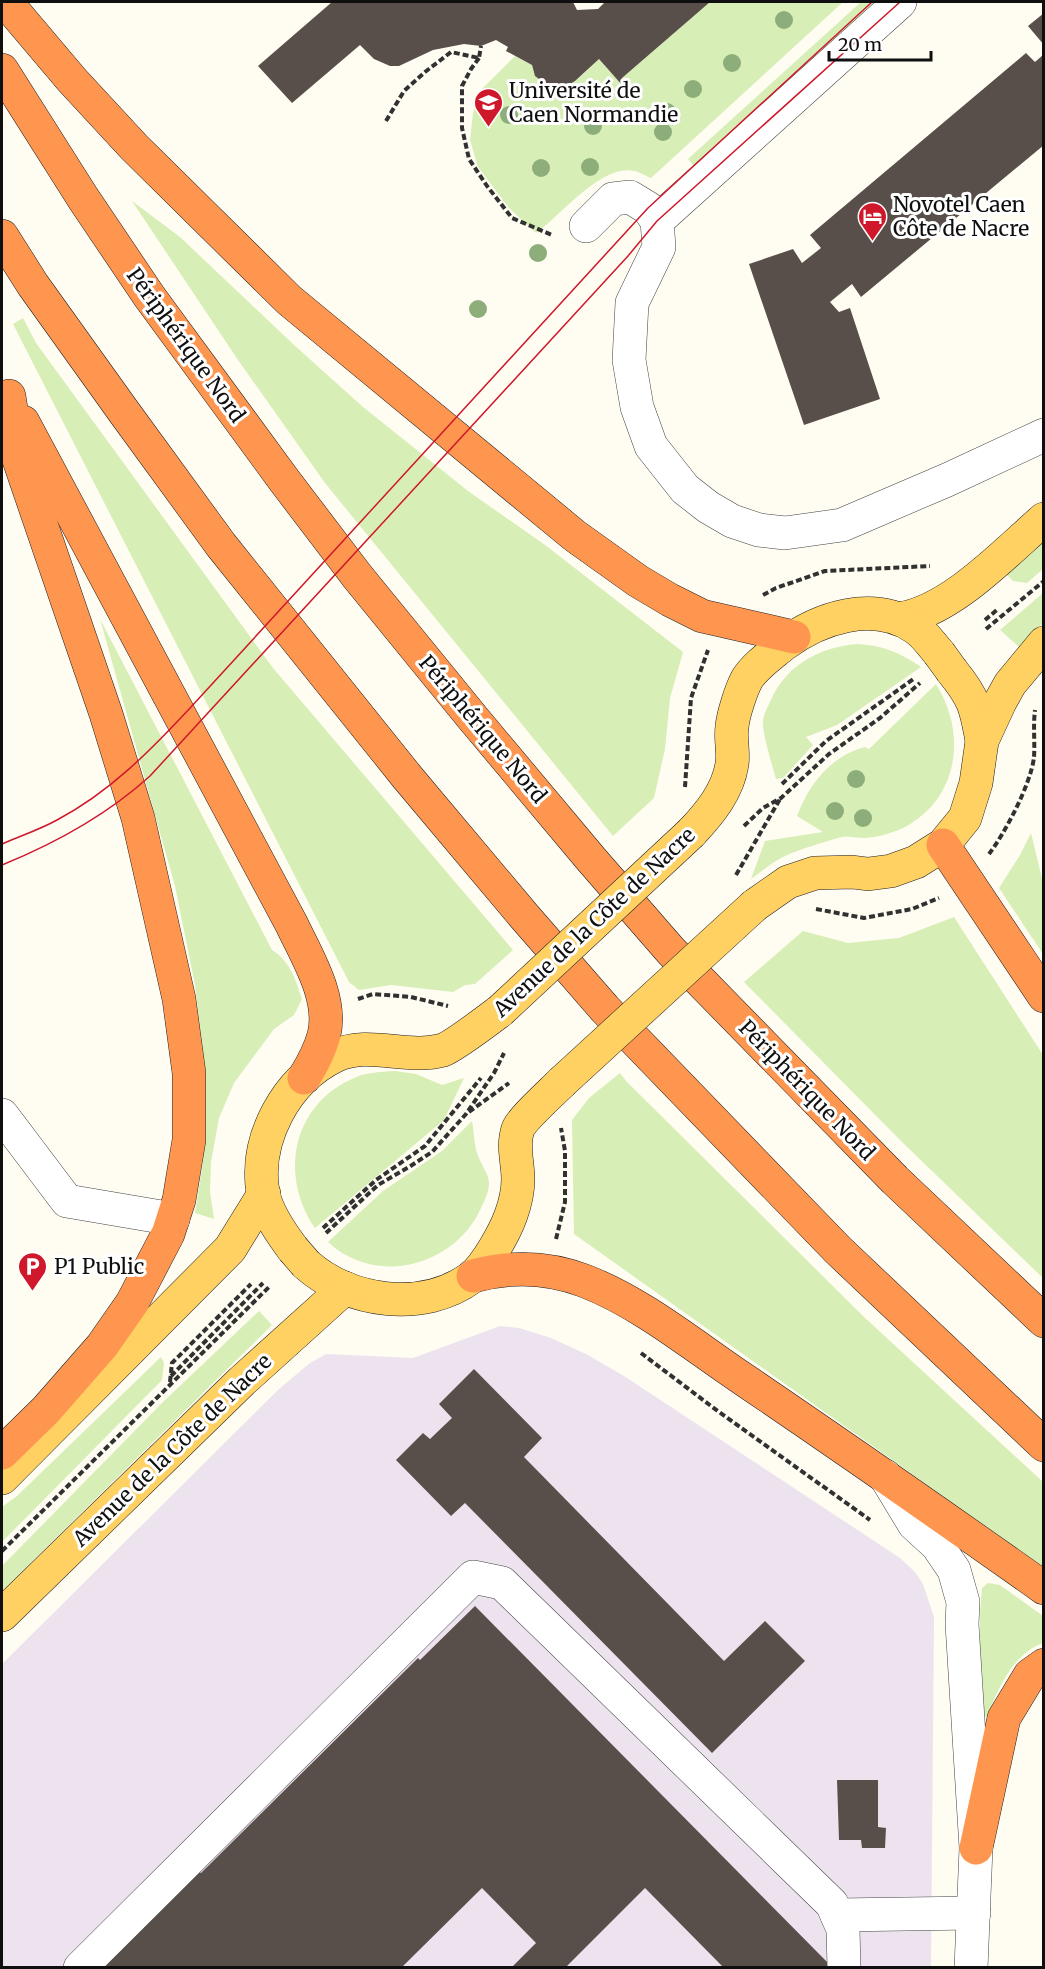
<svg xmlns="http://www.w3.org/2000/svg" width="1045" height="1969" viewBox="0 0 1045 1969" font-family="Merriweather,serif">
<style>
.industrial{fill:#ede3ef}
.green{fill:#d7eeb6}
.building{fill:#594f4a}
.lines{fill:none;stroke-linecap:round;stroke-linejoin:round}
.minor-casing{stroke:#424242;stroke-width:34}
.major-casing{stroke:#202020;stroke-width:34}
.highway-casing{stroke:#202020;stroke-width:34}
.path{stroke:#313131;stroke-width:4;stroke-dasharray:6 3;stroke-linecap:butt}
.minor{stroke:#fff;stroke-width:33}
.major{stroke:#ffd062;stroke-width:33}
.highway{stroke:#ff9650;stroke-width:33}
.tram{stroke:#cf182b;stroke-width:1.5}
.major-bridge-casing{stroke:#202020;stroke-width:34;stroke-linecap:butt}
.major-bridge{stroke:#ffd062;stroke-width:33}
.tree{fill:#8dae7a}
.labels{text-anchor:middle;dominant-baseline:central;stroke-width:6;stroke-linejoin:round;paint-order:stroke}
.poi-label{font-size:21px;fill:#0f0f0f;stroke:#fff;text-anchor:start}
.street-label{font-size:21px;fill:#0f0f0f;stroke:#fff}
</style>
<rect width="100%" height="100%" fill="#fffcf2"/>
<path class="industrial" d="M500,1326L519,1328L551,1338L586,1354L624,1376L900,1558L915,1572L923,1584L934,1617L931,1967L2,1968V1664L279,1389L310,1363L326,1354L413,1358Z"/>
<g class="green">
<path d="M710,2H843L651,178C646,176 640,172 634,171C602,163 560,216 536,233L509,208L478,167L470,140L473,113L481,90L515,56L532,65C533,73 537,79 544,84C565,98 585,71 599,59L622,85L625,82L622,78Z"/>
<path d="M861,2H885L698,171L688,159Z"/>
<path d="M132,201L180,237L293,344L363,407L468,491L545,545L683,652L670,698L665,749L654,798L613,836L325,483L238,360Z"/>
<path d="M23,318L36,343L273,668L513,950L475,984L465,985L453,992L391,985L359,990L349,982L13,324Z"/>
<path d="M1043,541V569L1027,583L1013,581L1006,574Z"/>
<path d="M1043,593V623L1019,647L1000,630Z"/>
<path d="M100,619L272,950C291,962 295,979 302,999L294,1015L274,1029L234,1083L219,1118L211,1162L210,1192L214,1219L195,1213L203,1162L205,1107V1066L195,985L175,886Z"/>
<path d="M857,644C882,645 901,653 921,667L837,725L806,737L813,745L783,778L776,779C772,764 762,734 763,720C764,714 767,708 770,702C785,666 819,647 857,644Z"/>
<path d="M936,684C967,733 959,798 905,827C893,833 878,837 865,838C858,838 850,836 842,837C827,841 794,851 781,858C771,863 761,872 751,879L765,841L823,832L797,816C809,784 831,756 865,747L869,749Z"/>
<path d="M1031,833L1043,883V954L999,888L1020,855Z"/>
<path d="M954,917L1043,1055V1278L901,1141L744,982L803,931L848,943L899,938Z"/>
<path d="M395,1071L416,1074L442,1085L464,1078L444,1120L315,1228C279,1175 292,1105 354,1078C367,1072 381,1072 395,1071Z"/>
<path d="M620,1073L626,1081L864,1317L1043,1482V1567L574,1234L572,1120L589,1098Z"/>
<path d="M472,1121C474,1132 474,1143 477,1153C480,1163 489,1174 489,1183C489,1192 484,1202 480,1210C454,1266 376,1287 328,1242L383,1191L442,1151Z"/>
<path d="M259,1311L272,1325L2,1591V1566L163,1402Z"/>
<path d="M161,1357L164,1363L162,1380L2,1542V1507L17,1496Z"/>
<path d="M988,1583L1000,1585L1043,1616V1643C1013,1654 998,1688 987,1717L980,1715V1614L982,1588Z"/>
</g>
<g class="building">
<path d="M332,2H573L577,10L598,9L605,2H710L622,78L625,82L622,85L599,59L575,81L567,86L557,88L549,87L535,76L532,65L506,51L508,47L496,40L481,46L464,44L433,50L399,66H390L374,59L360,45L292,103L258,66Z"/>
<path d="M1044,13V45L1028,26Z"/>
<path d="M1026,53L1035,62L1044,54V145L861,297L852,284L830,302L839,312L850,308L880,399L804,425L749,264L793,249L802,263L821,248L810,235Z"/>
<path d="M474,1369L542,1438L524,1457L724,1661L765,1621L805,1661L712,1753L465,1503L451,1516L396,1460L423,1433L430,1439L452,1418L439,1404Z"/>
<path d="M475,1606L833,1968H724L645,1888L565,1968H511L536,1943L482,1888L401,1968H98L199,1872L201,1873L418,1658L420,1660Z"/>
<path d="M837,1780H878V1827L886,1828L885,1848H862L861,1840H839Z"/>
</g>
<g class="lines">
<defs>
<g id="minor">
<path d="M657,221L900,2"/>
<path d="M586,226L613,199L630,197L648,208L657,221L659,247L632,303L629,360L637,407L651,446L685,489L708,507L732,521L759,530L785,533L842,525L947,480L1044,435"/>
<path d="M2,1115L67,1201L173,1219"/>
<path d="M885,1476L914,1524L937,1545L954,1570L963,1602L962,1624L976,1848L971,1968"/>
<path d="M837,1915L974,1913"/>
<path d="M80,1968L473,1577L502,1583L832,1904L843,1929L844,1968"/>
</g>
<g id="major">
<path d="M899,619C951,611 1004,554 1044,519"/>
<path d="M952,671C974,698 976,707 982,741"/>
<path d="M691,833C710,813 728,791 732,764C734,752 730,739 732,727C733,715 741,690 747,679C755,666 771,655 783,645C819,618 872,600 914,627C924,633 931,644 939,653"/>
<path d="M755,905L788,882L815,873L852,872L868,874L891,871L916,862L943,845L965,818L976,783L982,741L1000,702L1010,684L1044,643"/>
<path d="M293,1249C281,1233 267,1213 263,1193C254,1139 286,1080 335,1056C369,1040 407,1060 443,1050C454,1046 488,1020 500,1011"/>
<path d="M306,1264C349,1303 424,1313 472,1277C486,1266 505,1232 511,1215C515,1204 518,1191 518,1179C518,1162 512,1146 518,1129C522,1119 552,1092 562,1082"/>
<path d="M2,1478L230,1249L264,1194"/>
<path d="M2,1615L242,1381L345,1288"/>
</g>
<g id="highway">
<path d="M6,2L72,80L134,147L289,300L575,536L638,581L670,600L702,616L794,637"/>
<path d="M2,70L83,198L149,296L284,480L357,576L472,717L591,859L671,951L895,1180L1044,1321"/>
<path d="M2,236L33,285L124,412L221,545L408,778L524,916L605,1009L838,1250L1044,1445"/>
<path d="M23,422L292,925C307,957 333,998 324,1035C320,1050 312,1065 304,1078"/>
<path d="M943,845L1044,996"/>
<path d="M473,1276C510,1266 549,1267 585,1281C642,1303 695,1347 746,1381C846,1449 945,1518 1044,1588"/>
<path d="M2,1453L46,1410L102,1346L132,1303L168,1234L179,1200L189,1140V1073L179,999L138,818L106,714L19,460L9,396"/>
<path d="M976,1848L1004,1718L1030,1675L1044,1665"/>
</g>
</defs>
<use href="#minor" class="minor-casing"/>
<use href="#major" class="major-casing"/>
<use href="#highway" class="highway-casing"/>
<g class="path">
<path d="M479,58L471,69L462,86V128L469,159L487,186L512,218L552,235"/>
<path d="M386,121L404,91L425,72L451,52L479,58L481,46"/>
<path d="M763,595L776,588L825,571L930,566"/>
<path d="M985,620L998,609"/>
<path d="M986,629L1044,581"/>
<path d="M782,784L826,741L915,678"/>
<path d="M685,787L691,698L708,650"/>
<path d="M744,826L763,808L781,798L829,754L880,718L920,683"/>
<path d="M989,854C1005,833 1031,784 1034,757C1035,742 1033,726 1035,710"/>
<path d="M736,875L780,799"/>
<path d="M816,909L864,918L912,909L939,898"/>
<path d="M358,999L373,994L411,997L448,1006"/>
<path d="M469,1112L509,1083"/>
<path d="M323,1228L376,1180L425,1146L481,1078"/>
<path d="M326,1233L378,1185L409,1167L432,1152L466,1114L494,1073L504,1053"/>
<path d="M556,1239L565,1202V1151L561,1128"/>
<path d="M641,1353L719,1412L870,1520"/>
<path d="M171,1376L263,1283"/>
<path d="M170,1382L172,1363L251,1284"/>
<path d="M2,1551L270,1286"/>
</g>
<use href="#minor" class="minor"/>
<use href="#major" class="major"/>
<use href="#highway" class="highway"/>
<g class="tram">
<path d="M2,844C20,836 39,830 57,820C110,792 151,750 191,707L648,208L872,2"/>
<path d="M2,865C56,843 107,815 150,776L628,256L657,221L900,2"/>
</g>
<defs>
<g id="major-bridge">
<path d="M939,653L952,671"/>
<path d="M500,1011L691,833"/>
<path d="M562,1082L755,905"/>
<path d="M293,1249L306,1264"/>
</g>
</defs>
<use href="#major-bridge" class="major-bridge-casing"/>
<use href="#major-bridge" class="major-bridge"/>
</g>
<g class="tree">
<circle cx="784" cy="20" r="9"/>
<circle cx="732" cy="63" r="9"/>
<circle cx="693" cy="89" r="9"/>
<circle cx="667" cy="112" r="9"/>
<circle cx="509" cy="115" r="9"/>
<circle cx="593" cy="126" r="9"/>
<circle cx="663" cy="132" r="9"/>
<circle cx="590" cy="167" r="9"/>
<circle cx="541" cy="168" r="9"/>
<circle cx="538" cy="253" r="9"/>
<circle cx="478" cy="309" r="9"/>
<circle cx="856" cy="779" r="9"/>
<circle cx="835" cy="811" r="9"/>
<circle cx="863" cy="818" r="9"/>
</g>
<defs>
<symbol id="university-pin" viewBox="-11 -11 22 30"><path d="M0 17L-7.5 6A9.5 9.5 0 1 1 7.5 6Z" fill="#cf182b" stroke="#fff"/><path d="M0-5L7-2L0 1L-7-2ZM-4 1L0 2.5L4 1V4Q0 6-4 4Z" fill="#fff"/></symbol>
<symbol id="hotel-pin" viewBox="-11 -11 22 30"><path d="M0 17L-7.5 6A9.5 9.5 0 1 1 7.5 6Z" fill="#cf182b" stroke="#fff"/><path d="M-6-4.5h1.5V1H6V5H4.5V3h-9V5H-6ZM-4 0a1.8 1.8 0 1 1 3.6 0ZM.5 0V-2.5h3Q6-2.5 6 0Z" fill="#fff"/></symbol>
<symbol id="parking-pin" viewBox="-11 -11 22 30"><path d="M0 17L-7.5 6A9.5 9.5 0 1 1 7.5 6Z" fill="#cf182b" stroke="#fff"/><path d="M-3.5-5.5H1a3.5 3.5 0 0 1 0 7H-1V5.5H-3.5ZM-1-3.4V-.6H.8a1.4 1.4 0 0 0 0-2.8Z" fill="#fff"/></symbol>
</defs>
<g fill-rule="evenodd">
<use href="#university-pin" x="472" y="86" width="33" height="45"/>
<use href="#hotel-pin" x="856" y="200" width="33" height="45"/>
<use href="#parking-pin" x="16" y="1250" width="33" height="45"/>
</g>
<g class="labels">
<g class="poi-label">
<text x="509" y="90">Université de<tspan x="509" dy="24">Caen Normandie</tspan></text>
<text x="893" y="204">Novotel Caen<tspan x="893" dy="24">Côte de Nacre</tspan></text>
<text x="54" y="1266">P1 Public</text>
</g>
<g class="street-label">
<text transform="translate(186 345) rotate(54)">Périphérique Nord</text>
<text transform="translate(483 729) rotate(50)">Périphérique Nord</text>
<text transform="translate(594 922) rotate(-43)">Avenue de la Côte de Nacre</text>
<text transform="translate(807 1090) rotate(46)">Périphérique Nord</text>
<text transform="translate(172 1450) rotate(-44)">Avenue de la Côte de Nacre</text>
</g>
</g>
<rect width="1045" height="1969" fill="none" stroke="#0f0f0f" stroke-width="6"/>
<path d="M829 51v9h102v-9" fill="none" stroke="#0f0f0f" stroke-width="3"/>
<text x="838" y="51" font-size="18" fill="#0f0f0f" stroke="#ffffff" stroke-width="4.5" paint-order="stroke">20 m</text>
</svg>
